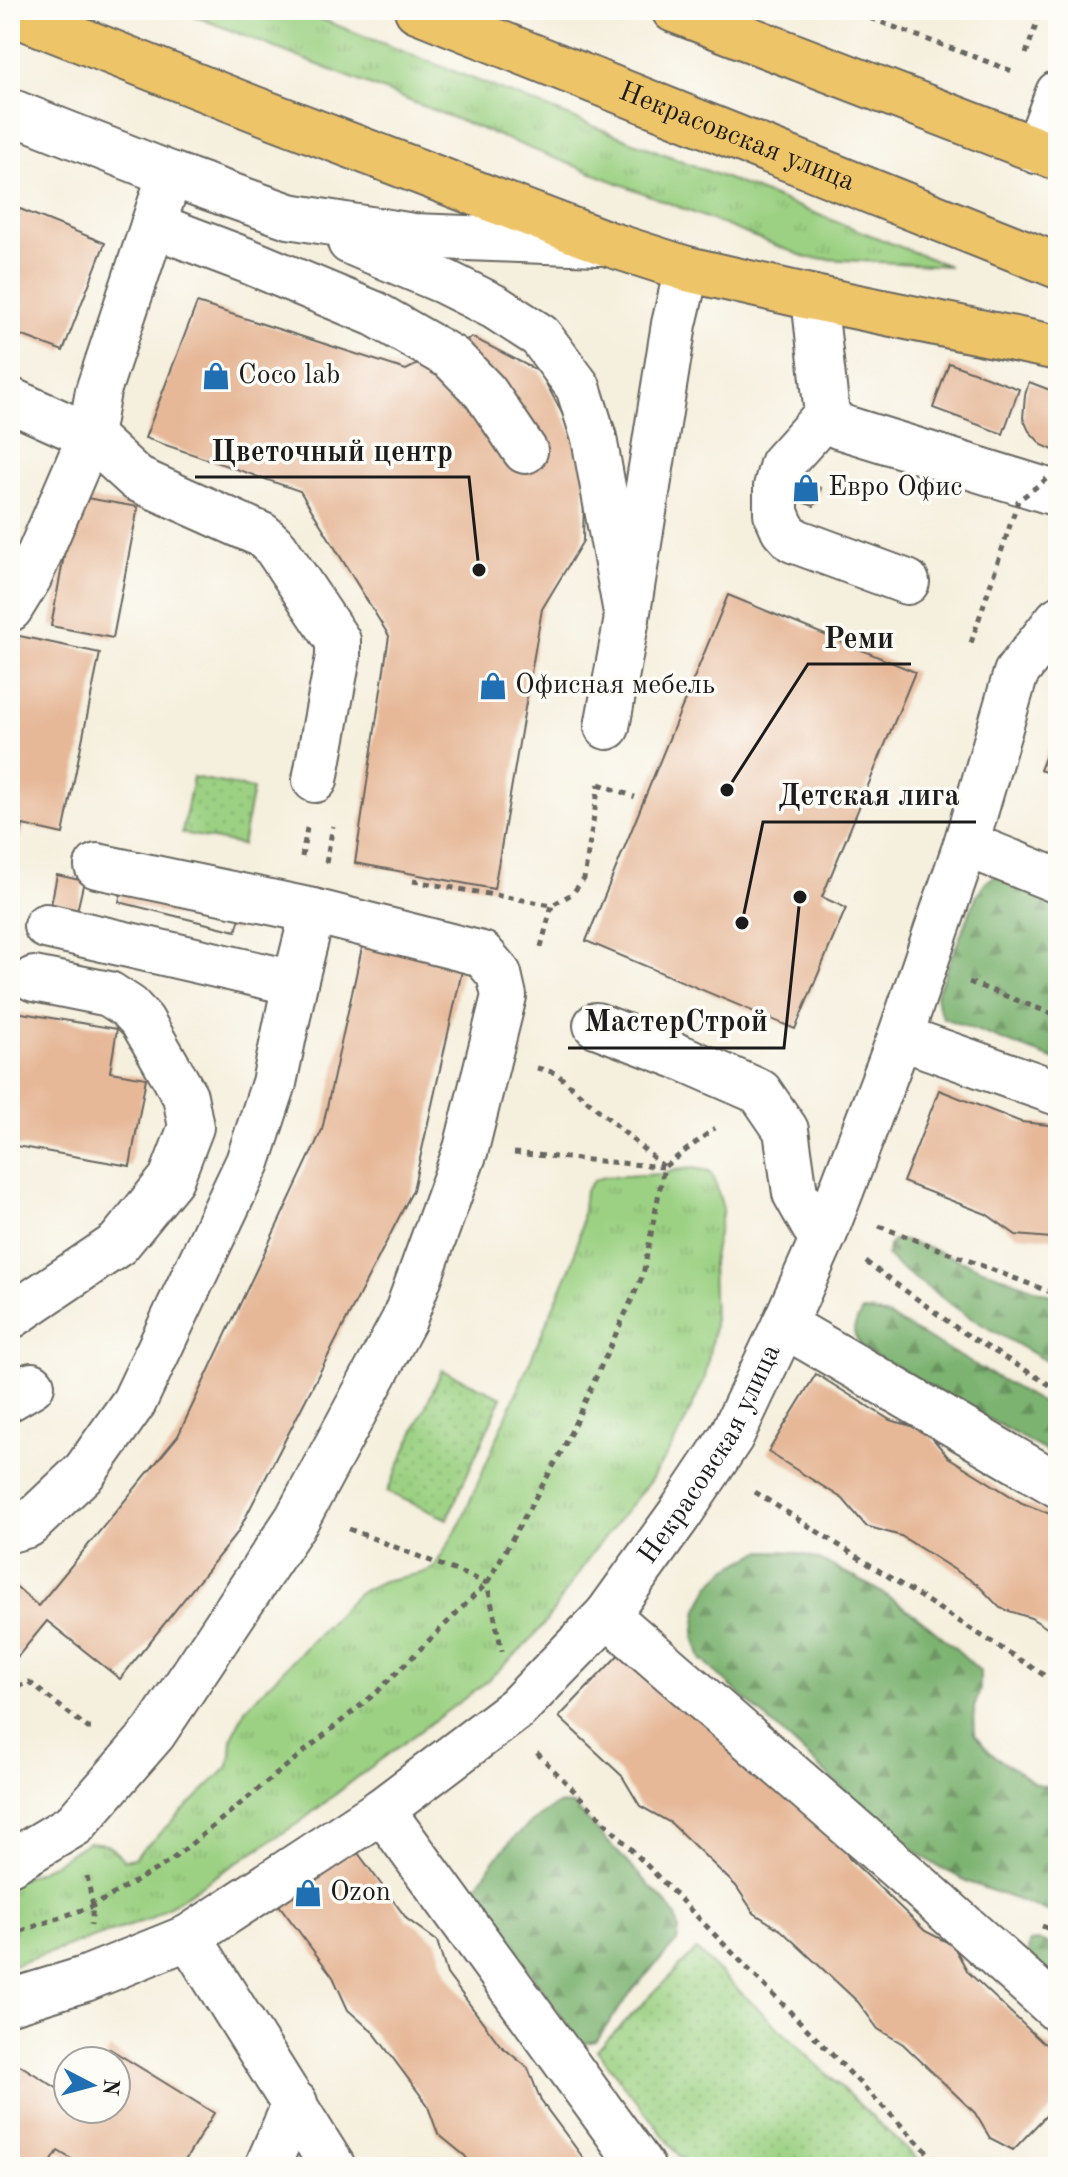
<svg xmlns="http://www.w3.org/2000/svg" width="1068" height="2177" viewBox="0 0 1068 2177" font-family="'Old Standard TT',serif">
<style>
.grass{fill:url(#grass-tufts);stroke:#5c7650;stroke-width:2}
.forest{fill:url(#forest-firs);stroke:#4c6846;stroke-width:2}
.park{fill:url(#park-dots);stroke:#5c7650;stroke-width:2}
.building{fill:#e6b898}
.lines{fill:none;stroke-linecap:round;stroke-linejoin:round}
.minor-casing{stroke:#686660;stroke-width:48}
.major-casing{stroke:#686660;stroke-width:48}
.highway-casing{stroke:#686660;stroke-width:48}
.path{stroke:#686660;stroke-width:5;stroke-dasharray:6 6;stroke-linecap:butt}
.minor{stroke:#fff;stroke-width:44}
.major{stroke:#eec469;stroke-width:44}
.highway{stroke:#eec469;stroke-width:44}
.path-bridge{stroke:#686660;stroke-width:5;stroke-dasharray:6 6;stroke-linecap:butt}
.labels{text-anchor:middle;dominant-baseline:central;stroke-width:7;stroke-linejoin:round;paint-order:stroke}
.street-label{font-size:28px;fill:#1c1c1c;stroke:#fdfcf7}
.poi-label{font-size:28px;fill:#1c1c1c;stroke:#fdfcf7;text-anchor:start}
.leader{fill:none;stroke:#1c1c1c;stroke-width:3}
.callout-dot{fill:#1c1c1c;stroke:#fdfcf7;stroke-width:3}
.callout-label{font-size:30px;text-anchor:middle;font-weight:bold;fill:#1c1c1c;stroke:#fdfcf7;stroke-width:7;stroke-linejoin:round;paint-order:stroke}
</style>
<defs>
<pattern id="grass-tufts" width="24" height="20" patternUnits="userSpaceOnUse" patternTransform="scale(2)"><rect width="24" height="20" fill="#9cd183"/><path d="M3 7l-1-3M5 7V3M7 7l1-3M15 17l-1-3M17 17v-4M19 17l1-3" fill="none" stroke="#86b371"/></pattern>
<pattern id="forest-firs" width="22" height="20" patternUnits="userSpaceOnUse" patternTransform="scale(2)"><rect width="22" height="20" fill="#7db371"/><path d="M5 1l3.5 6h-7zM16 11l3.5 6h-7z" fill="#66915c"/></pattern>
<pattern id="park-dots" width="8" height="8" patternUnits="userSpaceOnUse" patternTransform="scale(2)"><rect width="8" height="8" fill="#9cd183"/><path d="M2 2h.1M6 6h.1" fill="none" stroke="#86b371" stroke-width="1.8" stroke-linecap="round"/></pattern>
</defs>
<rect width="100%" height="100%" fill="#fdfcf7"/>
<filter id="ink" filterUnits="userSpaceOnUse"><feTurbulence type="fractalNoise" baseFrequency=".0125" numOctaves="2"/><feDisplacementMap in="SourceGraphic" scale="16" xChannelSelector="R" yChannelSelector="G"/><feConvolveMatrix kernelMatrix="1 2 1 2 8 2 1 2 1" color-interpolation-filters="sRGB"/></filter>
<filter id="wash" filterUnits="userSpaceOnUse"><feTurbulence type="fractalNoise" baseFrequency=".006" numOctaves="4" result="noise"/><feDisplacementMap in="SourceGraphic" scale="32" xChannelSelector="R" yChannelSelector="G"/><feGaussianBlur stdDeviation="1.8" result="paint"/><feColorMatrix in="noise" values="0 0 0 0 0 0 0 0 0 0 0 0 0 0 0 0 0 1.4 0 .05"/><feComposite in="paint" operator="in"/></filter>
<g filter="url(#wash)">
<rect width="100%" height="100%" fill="#f5efdd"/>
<g class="grass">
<path d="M179,10H298L949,266L808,258Z"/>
<path d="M692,1168L709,1171L714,1178L723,1209L712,1262L714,1326L705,1378L679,1435L650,1481L592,1553L546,1622L524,1647L480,1687L368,1769L300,1822L149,1919L10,1966V1884L50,1866L88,1842L107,1844L124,1860L134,1858L227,1768L231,1756L232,1738L245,1709L358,1593L383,1581L422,1573L434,1568L461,1522L573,1261L581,1227L585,1191L594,1180L604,1177L664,1174L675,1170Z"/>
</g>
<g class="forest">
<path d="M995,876L1058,897V1061L943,1018L938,1007L936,995L977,895L985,883Z"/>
<path d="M893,1240L905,1241L926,1247L1058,1298V1368L969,1317L896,1265L887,1256L889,1246Z"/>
<path d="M862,1311H870L888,1316L1058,1412V1458L864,1349C850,1333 852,1329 862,1311Z"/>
<path d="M761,1551C771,1551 782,1551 792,1552C813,1556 831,1565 850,1575C903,1602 937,1630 980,1671V1690L974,1708L975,1735L989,1752L1035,1783L1049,1787L1058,1782V1915L968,1882L934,1864L898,1839L701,1659L694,1636L698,1609L710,1585L728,1568Z"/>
<path d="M558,1804L573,1805L664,1901L676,1916L679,1930L677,1942L634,1988L596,2041L581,2044L481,1904L478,1884C498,1852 525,1823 558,1804Z"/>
<path d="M1039,1941L1058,1947V1980L1028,1954L1029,1942Z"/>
</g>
<g class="park">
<path d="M193,777L253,789L242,845L182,833Z"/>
<path d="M442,1370L502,1397L447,1519L387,1492Z"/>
<path d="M696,1950L921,2163L858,2167H688L597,2050Z"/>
</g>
<g id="blocks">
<g class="building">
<path d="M10,205L105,243L63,351L10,331Z"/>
<path d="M197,303L406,370L472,337L540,372L585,456L583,541L542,609L494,889L355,863L389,636L300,491L145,438Z"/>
<path d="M949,363L1019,389L1003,434L933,408Z"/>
<path d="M1029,382L1058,393V452L1042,445L1029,431L1023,418L1025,395Z"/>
<path d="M797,479L821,488L814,506L789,498Z"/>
<path d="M75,496L138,507L113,638L51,626Z"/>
<path d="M728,595L915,672L822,897L846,908L795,1029L586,941Z"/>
<path d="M10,634L100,653L63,834L23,825L11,880Z"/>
<path d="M1058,725V777L1040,770Z"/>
<path d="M57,875L84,881L75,920L49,915Z"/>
<path d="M123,882L242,912L236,931L119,902Z"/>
<path d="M363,943L464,962L413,1190L238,1532L120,1679L47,1621L10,1666V1581L38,1606L178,1436L322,1130Z"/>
<path d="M10,1011L117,1029L110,1072L146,1078L130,1166L10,1145Z"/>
<path d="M939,1090L1021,1122L1058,1126V1241L1051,1238L1016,1235L986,1214L903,1182Z"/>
<path d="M816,1374L890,1420L926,1430L948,1457L1022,1503L1058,1517V1635L1031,1618L1000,1608L977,1584L901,1536L866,1526L843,1499L768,1452Z"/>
<path d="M627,1646L833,1831L849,1858L925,1931L953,1945L968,1972L1042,2042L1058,2051V2103L1013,2150L990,2138L975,2113L903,2044L878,2029L858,2002L782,1931L754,1913L736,1886L671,1823L640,1806L622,1776L559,1717Z"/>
<path d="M355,1849L407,1919L437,1941L447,1974L500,2045L528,2068L541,2101L590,2167H473L465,2156L438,2134L427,2104L374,2033L348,2010L333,1977L279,1905Z"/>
<path d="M110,2049L214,2113L181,2167H85L58,2151L48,2167H10V2059L68,2095V2109H116V2061H103Z"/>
</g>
</g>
</g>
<g filter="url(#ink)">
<use href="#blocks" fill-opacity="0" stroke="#686660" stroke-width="2"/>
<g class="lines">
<defs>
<g id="minor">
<path d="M10,111L170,174"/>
<path d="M1036,151L1058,93"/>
<path d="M153,225L248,261L375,314L452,358L485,392L525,451"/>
<path d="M350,242L445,282L495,307L540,336L578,387L594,438L627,618"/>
<path d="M814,298L827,414L838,426L1058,494"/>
<path d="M10,400L90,436L137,479L262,535L276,548L338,641V657L315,780"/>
<path d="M827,414L782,464L776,487V513L783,529L793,540L907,582"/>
<path d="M10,609L29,578L90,436L98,391L170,174L289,216L413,236L598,243"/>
<path d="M607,727L627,618L674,324L687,269"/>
<path d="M966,844L1058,881"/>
<path d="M46,926L295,983"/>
<path d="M596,1025L680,1057L760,1092L786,1130L795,1193L814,1227L825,1233"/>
<path d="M900,1037L1058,1093"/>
<path d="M10,1317L118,1244L171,1179L191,1127L185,1096L142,1021L129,1007L109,994L34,979"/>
<path d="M784,1325L1058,1485"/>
<path d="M10,1398L32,1385"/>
<path d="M10,1530L28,1525L85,1471L134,1402L248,1162L274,1083L295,983L313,911"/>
<path d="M607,1615L919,1886L1058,2010"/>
<path d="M382,1810L642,2167"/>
<path d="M10,1863L75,1824L154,1733L297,1519L404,1320L466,1149L504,996L499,974L482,954L313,911L97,866"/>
<path d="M189,1937L333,2167"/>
<path id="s1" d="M10,2002L85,1979L189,1937L382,1810L517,1708L607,1615L679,1515L731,1437L784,1325L825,1233L900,1037L966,844L1016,673L1058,619"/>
<path d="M267,2167L295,2103"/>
</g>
<path id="major" d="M10,12L255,109L606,243L687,269L814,298L1058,348"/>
<g id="highway">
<path id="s2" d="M417,10L1058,266"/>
<path d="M674,10L1058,158"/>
</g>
</defs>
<use href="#minor" class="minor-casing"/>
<use href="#major" class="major-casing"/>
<use href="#highway" class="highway-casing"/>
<g class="path">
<path d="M848,10L1015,72"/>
<path d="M1026,54L1041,10"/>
<path d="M599,784L635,797"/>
<path d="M302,857L307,828"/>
<path d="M326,863L333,826"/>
<path d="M413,881L552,905L572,894L584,879L599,784"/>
<path d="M541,947L552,905"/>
<path d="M969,982L1058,1016"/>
<path d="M537,1068L556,1073L664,1167"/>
<path d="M514,1153L663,1167"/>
<path d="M879,1226L1058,1295"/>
<path d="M866,1262L961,1331L1058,1390"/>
<path d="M755,1492L1058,1684"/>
<path d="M349,1529L487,1583L502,1651"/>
<path d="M10,1696L19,1686L29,1682L88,1728H92"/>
<path d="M537,1753L942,2167"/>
<path d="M87,1876L93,1906L91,1925"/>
<path d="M1042,1926L1058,1932"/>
<path d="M10,1935L93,1906L169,1862L377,1692L487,1583L563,1449L643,1275L664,1167L715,1128"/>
</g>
<use href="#minor" class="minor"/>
<use href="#major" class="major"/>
<use href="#highway" class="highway"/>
<path class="path-bridge" d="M971,643L1018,501L1058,470"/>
</g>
</g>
<defs>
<symbol id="shop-bare" viewBox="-9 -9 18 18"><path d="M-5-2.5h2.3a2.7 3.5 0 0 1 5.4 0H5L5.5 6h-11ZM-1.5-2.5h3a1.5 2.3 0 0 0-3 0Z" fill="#1f6fb2" stroke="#fdfcf7" stroke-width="2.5" paint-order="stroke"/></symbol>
</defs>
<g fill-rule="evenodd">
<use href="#shop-bare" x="196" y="356" width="40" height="40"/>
<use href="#shop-bare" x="786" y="468" width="40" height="40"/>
<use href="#shop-bare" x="473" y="666" width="40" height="40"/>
<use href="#shop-bare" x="288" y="1873" width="40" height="40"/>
</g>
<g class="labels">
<g class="street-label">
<text stroke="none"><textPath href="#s2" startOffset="344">Некрасовская улица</textPath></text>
<text stroke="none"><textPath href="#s1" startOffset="912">Некрасовская улица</textPath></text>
</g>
<g class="poi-label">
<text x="238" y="376">Coco lab</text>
<text x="828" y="488">Евро Офис</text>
<text x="515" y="686">Офисная мебель</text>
<text x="330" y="1893">Ozon</text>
</g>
</g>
<path class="leader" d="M479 570L469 477H195M727 790L808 664H911M742 923L763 822H976M800 897L784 1048H568"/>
<g class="callout-dot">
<circle cx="479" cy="570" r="8"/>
<circle cx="727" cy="790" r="8"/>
<circle cx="742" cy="923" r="8"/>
<circle cx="800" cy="897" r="8"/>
</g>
<g class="callout-label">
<text x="332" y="461">Цветочный центр</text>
<text x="859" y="648">Реми</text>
<text x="869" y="805">Детская лига</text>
<text x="676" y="1031">МастерСтрой</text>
</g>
<rect width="1068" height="2177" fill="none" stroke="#fdfcf7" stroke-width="40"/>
<g transform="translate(92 2085) rotate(96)"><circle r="38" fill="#fdfcf7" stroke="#a3a29f" stroke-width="2"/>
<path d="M0-6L14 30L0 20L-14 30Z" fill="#1f6fb2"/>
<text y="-12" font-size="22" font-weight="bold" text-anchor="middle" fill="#1c1c1c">N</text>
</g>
</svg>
